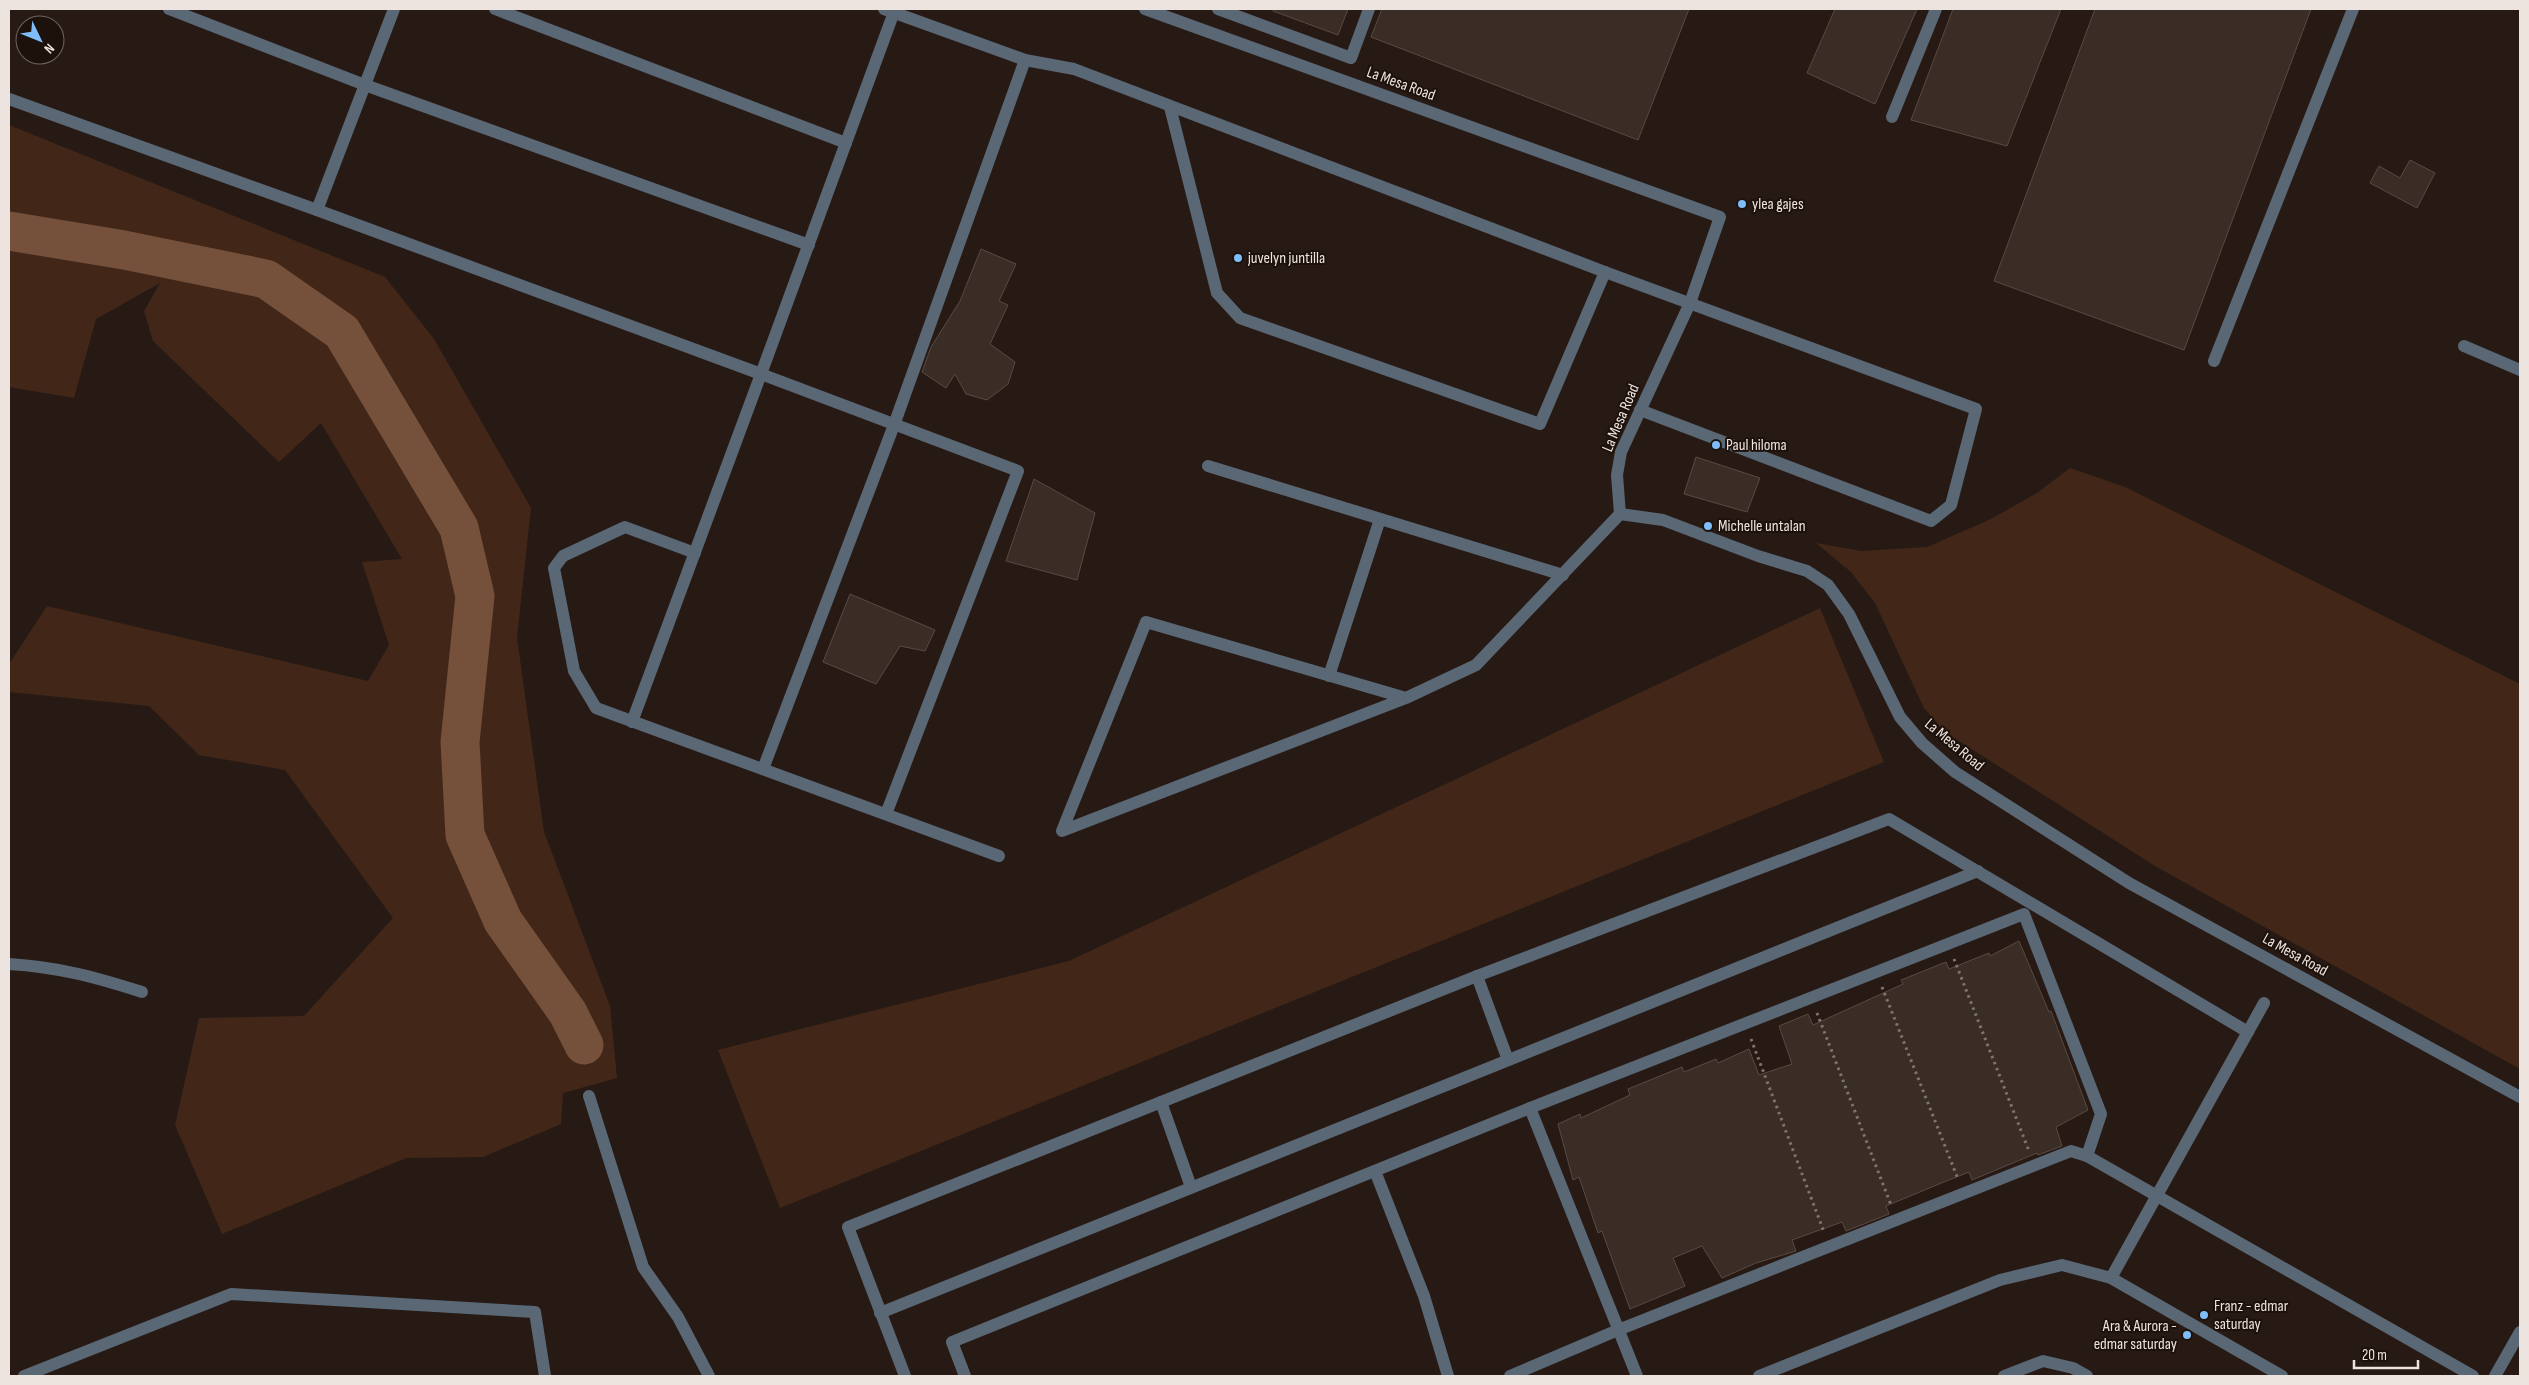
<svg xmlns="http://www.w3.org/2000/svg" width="2529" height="1385" viewBox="0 0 2529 1385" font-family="'Sofia Sans Condensed',sans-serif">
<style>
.green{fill:#422718}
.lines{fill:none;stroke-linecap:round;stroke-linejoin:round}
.river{stroke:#75503b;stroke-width:39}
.building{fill:#3a2d26;stroke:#594a43}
.path{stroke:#7f746f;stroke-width:3;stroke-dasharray:2.5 4;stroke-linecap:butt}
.minor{stroke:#5a6775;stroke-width:12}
.poi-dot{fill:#7fbdfa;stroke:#1d110b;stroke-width:2}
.labels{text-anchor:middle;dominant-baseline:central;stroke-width:4;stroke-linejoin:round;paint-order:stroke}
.street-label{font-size:16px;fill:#ede4e0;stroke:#1d110b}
.poi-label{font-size:16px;fill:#ede4e0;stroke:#1d110b;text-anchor:start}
</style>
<rect width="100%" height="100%" fill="#271a14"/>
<g class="green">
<path d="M9,125L385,277L434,339L531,508L517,638L544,832L610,1006L617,1078L563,1093L561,1124L483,1157L406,1158L222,1234L175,1125L199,1018L304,1016L393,918L285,770L199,755L149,706L9,692V664L47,606L368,681L389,645L362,562L402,559L321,423L279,462L153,341L144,311L160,283L96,319L74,398L9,387Z"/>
<path d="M2070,468L2125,487L2520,684V1069L2155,866L1945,732L1924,708L1875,603L1851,572L1816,543L1861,551L1927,547L1991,519L2037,493Z"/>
<path d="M1820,608L1884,762L780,1208L718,1050L1069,961Z"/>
</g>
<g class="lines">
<path class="river" d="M9,231L124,250L266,279L342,332L459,528L475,596L460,742L465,835L503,921L568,1013L584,1045"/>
</g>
<g class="building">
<path d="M1273,9H1348L1338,35L1273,11Z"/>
<path d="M1382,9H1689L1638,140L1371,37Z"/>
<path d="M1835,9H1917L1875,104L1807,73Z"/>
<path d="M1953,9H2061L2007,146L1911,120Z"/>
<path d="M2095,9H2311L2184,350L1994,281Z"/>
<path d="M2410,160L2435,173L2417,208L2370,183L2379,166L2400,178Z"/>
<path d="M981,249L1016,264L999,301L1008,305L990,344L1015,362L1008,384L987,400L966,394L955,374L946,388L922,372L931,347L960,301Z"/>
<path d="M1696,457L1760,478L1747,512L1684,494Z"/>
<path d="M1034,479L1095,513L1077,580L1006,561Z"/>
<path d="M850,594L935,630L925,651L900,646L876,684L823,662Z"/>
<path d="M2019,941L2049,1012L2051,1011L2088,1110L2056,1127L2062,1146L2038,1155L2037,1153L1972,1180L1969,1172L1939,1184L1886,1206L1889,1214L1846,1231L1842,1222L1792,1240L1796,1251L1756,1263L1722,1278L1702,1246L1673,1258L1685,1286L1630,1309L1602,1231L1598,1233L1579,1177L1573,1180L1558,1124L1580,1114L1581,1118L1630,1095L1628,1089L1682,1067L1684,1072L1716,1059L1718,1063L1749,1049L1759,1075L1792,1064L1779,1026L1808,1014L1813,1025L1903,984L1901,980L1946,962L1949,969L1989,953L1990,956Z"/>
</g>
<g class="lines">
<g class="path">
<path d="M1954,959L2029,1151"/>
<path d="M1882,987L1958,1179"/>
<path d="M1817,1013L1891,1205"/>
<path d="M1751,1039L1824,1232"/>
</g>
<g class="minor">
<path d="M169,9L365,85L809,245"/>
<path d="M495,9L846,143"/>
<path d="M884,9L1025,60L1074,69L1605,272L1976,409L1951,505L1931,521L1640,410"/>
<path d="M1145,9L1720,217L1690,303L1621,452L1617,475L1620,514L1663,520L1758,556L1807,571L1828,585L1849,614L1900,717L1922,743L1955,772L2129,883L2520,1097"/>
<path d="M1218,9L1351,58L1369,9"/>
<path d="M9,99L317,210L761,374L894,12"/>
<path d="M1170,107L1217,293L1240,318L1540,424L1605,272"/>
<path d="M1892,117L1936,9"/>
<path d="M317,210L394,9"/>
<path d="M2464,346L2520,370"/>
<path d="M2214,361L2353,9"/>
<path d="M1208,466L1563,575"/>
<path d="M695,553L625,527L563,556L554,568L574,671L596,708L999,856"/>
<path d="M1329,676L1380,519"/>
<path d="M1406,698L1146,622L1062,831L1406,698L1476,665L1620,514"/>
<path d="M632,722L761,374L1018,471L886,814"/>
<path d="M763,769L894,425L1025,60"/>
<path d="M9,964C58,967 95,977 142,992"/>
<path d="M1477,976L1508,1060"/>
<path d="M589,1096L643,1267L678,1317L709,1376"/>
<path d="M1161,1102L1191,1187"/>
<path d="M1530,1108L1637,1376"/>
<path d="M1375,1171L1424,1296L1448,1376"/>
<path d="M2111,1278L2264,1003"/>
<path d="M880,1313L1978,871"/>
<path d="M24,1376L231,1294L535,1312L545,1376"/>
<path d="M905,1376L848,1227L1477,976L1889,819L2248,1032"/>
<path d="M965,1376L952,1342L1530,1108L2024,914L2101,1114L2087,1156"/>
<path d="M1510,1376L1618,1330L2071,1151L2087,1156L2473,1376"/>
<path d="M1759,1376L2000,1280L2062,1265L2111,1278L2282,1376"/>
<path d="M2004,1376L2043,1361L2073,1368L2087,1376"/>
<path d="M2495,1376L2520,1332"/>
</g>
</g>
<g class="poi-dot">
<circle cx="1742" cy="204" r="5"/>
<circle cx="1238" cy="258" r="5"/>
<circle cx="1716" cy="445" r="5"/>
<circle cx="1708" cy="526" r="5"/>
<circle cx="2204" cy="1315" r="5"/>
<circle cx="2187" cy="1335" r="5"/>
</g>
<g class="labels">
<g class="street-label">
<text transform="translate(1401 84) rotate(20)">La Mesa Road</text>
<text transform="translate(1621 418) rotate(-67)">La Mesa Road</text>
<text transform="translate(1954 745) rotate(40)">La Mesa Road</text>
<text transform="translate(2295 955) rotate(29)">La Mesa Road</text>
</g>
<g class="poi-label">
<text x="1752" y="204">ylea gajes</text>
<text x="1248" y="258">juvelyn juntilla</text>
<text x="1726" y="445">Paul hiloma</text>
<text x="1718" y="526">Michelle untalan</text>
<text x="2214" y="1306">Franz - edmar<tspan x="2214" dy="18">saturday</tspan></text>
<text x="2177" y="1326" text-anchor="end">Ara &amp; Aurora -<tspan x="2177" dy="18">edmar saturday</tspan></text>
</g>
</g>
<rect width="2529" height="1385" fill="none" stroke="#ede4e0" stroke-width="20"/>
<g transform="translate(40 40) rotate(133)"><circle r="24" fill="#1d110b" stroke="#706560"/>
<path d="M0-4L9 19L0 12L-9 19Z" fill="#7fbdfa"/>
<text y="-8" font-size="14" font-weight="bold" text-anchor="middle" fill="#ede4e0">N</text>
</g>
<path d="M2354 1360v8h64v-8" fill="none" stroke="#ede4e0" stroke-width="2.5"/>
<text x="2362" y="1360" font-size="15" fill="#ede4e0" stroke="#1d110b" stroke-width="4" paint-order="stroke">20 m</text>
</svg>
